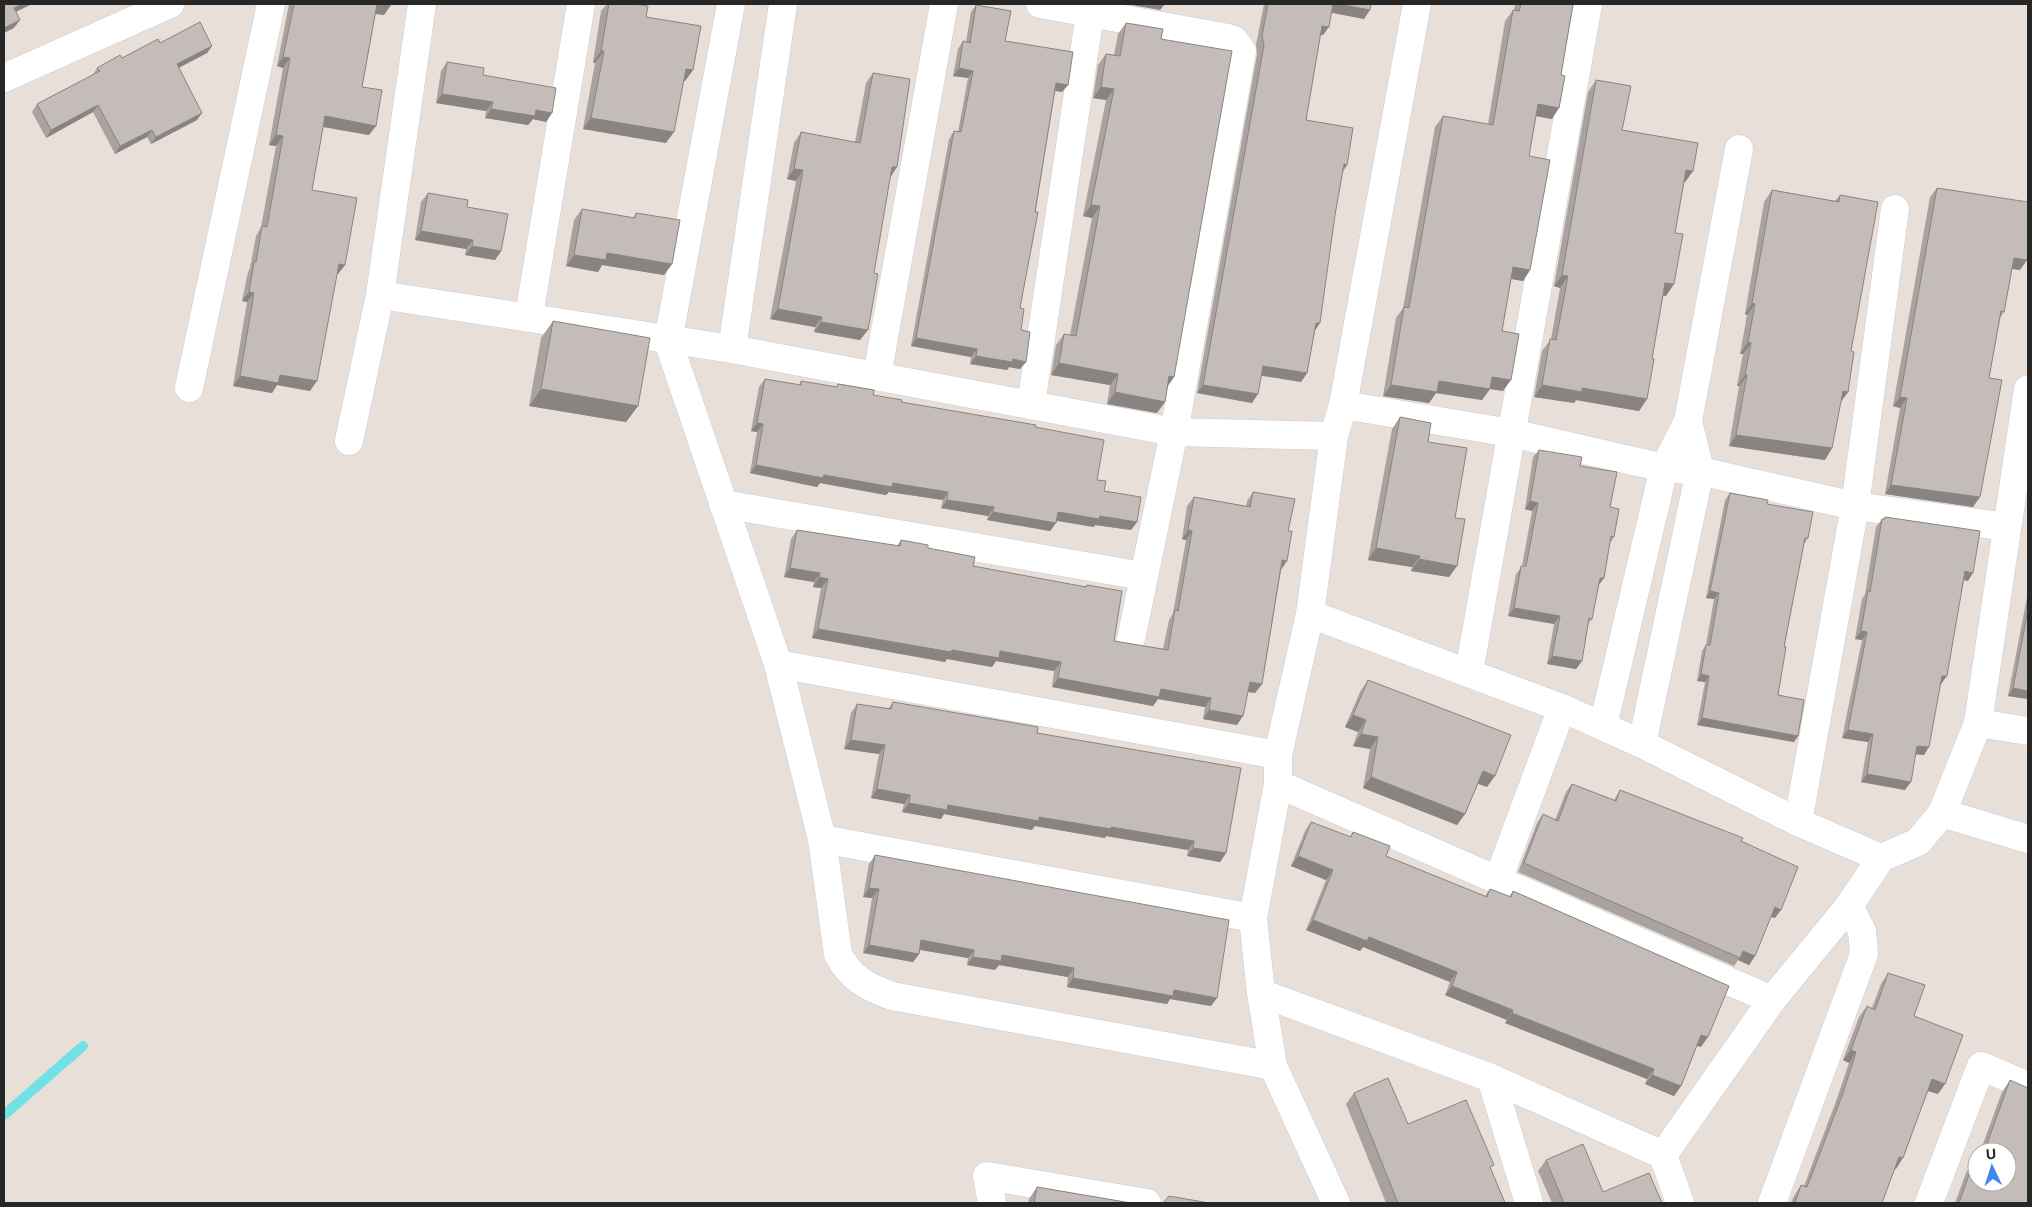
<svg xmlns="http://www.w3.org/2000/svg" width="2032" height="1207" viewBox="0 0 2032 1207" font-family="Inter,sans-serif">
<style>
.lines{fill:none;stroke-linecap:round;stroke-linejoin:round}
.stream{stroke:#71e1e6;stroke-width:10}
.minor-casing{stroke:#c7ced8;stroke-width:29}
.minor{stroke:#fff;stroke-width:28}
.wall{fill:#a9a29f}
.shaded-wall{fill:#898482}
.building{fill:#c4bcb9;stroke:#898482}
</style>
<rect width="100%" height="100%" fill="#e9dfd9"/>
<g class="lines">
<path class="stream" d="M4,1115L83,1046"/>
<defs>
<g id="minor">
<path d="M731,4L668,341L778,664L822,839L838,954C850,978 867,987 892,996L1273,1066"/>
<path d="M1040,4L1228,38L1234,40L1242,51L1174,432L1131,639"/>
<path d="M4,78L170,4"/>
<path d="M380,295L732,349L1174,432L1334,436"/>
<path d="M529,316L581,4"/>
<path d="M732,349L783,4"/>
<path d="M877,376L944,4"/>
<path d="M189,388L271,4"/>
<path d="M1031,404L1090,14"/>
<path d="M1343,405L1511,433L1664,468L1700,471L1855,506L2007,527"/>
<path d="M349,441L380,295L422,4"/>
<path d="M723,504L1143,576"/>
<path d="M1310,614L1562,708L1642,744L1798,822L1881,858"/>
<path d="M778,664L1278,755"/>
<path d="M1469,672L1588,4"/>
<path d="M1978,723L2028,731"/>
<path d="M1603,726L1664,468L1688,421L1739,149"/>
<path d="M1642,744L1700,471L1688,421"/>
<path d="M1278,784L1772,1000"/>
<path d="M1942,813L2028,839"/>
<path d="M1798,822L1855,506L1895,209"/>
<path d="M822,839L1253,918"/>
<path d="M1498,880L1562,708"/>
<path d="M1261,993L1491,1078L1663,1155L1680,1203"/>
<path d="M1491,1078L1529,1203"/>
<path d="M1663,1155L1772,1000L1849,906L1881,858L1918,842L1942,813L1978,723L2028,389"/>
<path d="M992,1203L987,1176L1147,1203"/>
<path d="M1336,1203L1273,1066L1261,993L1253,918L1278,784V755L1310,614L1334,436L1343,405L1417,4"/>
<path d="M1772,1203L1864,954L1862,931L1849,906"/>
<path d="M1929,1203L1981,1066L2028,1086"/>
</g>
</defs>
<use href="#minor" class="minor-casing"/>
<use href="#minor" class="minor"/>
</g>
<g class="wall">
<path d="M289,4H391L384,15L375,14L362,87L369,135L323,127L312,190L345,265L338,274H337L310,391L277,385L272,393L233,386L247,302L242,301L248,272L250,268L256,236L261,227L276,146L269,145L283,68L277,66Z"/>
<path d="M607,4H635L693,70L685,81H684L666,143L583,129L595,63L593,62L601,11Z"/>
<path d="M1264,4H1371L1364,19L1331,12L1323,35H1320L1306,120L1347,165L1342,171L1307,373L1301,382L1262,375L1252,403L1197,393L1257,54L1256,45Z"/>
<path d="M1515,4H1573L1552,119L1536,116L1529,156L1530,270L1523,281L1511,279L1502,331L1503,391L1490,389L1482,400L1436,393L1429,403L1383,396L1396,318L1403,308L1435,127L1443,116L1488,124L1505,21L1513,10H1514Z"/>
<path d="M976,5L1005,41L1068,85L1062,92L1055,91L1020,308L1021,330L1026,362L1020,369L1009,367L1007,370L970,364L971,357L911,346L949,139L954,131L958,132L968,78L953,76L958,49L963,41L966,42L971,12Z"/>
<path d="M1126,23L1161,39L1174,377L1168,386L1157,413L1107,404L1110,385L1051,375L1056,345L1064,334L1070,335L1092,218L1083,216L1106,100L1093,98L1098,65L1106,54L1114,55L1118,34Z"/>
<path d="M160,43L212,46L207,53L179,68L197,120L151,144L147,137L115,154L93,112L46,138L32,112L37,104L93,75L97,68Z"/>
<path d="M447,62L483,75L552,113L546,122L533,119L528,125L485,118L486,111L436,103L441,71Z"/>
<path d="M873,73L890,177L860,340L814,332L815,327L770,319L796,181L787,179L794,143L801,132L855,142L866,83Z"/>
<path d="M1596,80L1622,130L1693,171L1685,182H1684L1675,233L1666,296L1663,295L1652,359L1647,399L1639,411L1576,400L1574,403L1534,397L1542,351L1551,339L1560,288L1554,286L1588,92Z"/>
<path d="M1937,188L2020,270L2012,269L2004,312L2000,318L1989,378L1973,507L1885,494L1900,408L1893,406L1930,197Z"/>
<path d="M1772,190L1835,201L1840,195L1851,351L1848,392L1841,401L1832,448L1825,460L1729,446L1739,386H1737L1743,354H1740L1747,315L1745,314L1764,202Z"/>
<path d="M428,193L467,207L501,251L495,260L465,255L466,249L415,240L421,202Z"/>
<path d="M582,209L633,218L636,213L672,264L664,275L602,265L598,272L566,266L574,220Z"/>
<path d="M553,321L638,406L626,422L529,406L541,338Z"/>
<path d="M765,379L799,385L801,381L836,387L838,384L873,395L901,402L1035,427L1097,480L1104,491L1137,522L1131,530L1095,525L1094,527L1057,521L1056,523L1050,531L987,520L988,516L941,508L943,500L889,492L886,495L820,483L817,487L750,473L757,432L751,431L759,387Z"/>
<path d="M1400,417L1428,442L1455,518L1457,566L1449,577L1411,571L1412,567L1368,560L1392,429Z"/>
<path d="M1539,450L1580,466L1610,507L1614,537L1610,543L1604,578L1598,586L1592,619L1588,624L1582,661L1576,669L1547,664L1554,624L1508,616L1516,574L1522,566L1532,511L1525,509L1533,457Z"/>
<path d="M1253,492L1281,570L1262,684L1255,693L1248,692L1237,725L1203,719L1205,707L1158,699L1153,706L1052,687L1054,671L996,661L992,667L947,659L945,662L812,638L821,588L813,587L814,582L784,577L791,539L797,530L897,546L901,540L928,548L973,566L1085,587L1087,585L1114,641L1163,649L1169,620L1173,613L1186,540L1182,539L1187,506L1194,497L1246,506L1247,501Z"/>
<path d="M1730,493L1767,504L1808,538L1804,544L1784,647L1778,695L1798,736L1794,742L1697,725L1705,682L1697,681L1702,651L1706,645L1714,599L1706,598L1725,500Z"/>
<path d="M1885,517L1968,581L1964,580L1941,684H1940L1924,755L1916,754L1905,790L1861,782L1868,742L1842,738L1862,640L1855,639L1862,599L1865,594L1876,527L1882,519H1883Z"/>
<path d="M2028,592V699L2008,696Z"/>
<path d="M1368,680L1487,787L1478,784L1465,814L1457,825L1363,788L1370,749L1353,746L1358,732L1345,727L1360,692Z"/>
<path d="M893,702L1037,733L1226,853L1220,862L1187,856L1188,850L1106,836L1105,838L1035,826L1032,830L944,814L941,819L902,812L904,804L871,798L879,754L844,749L851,713L857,704L888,709Z"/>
<path d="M1572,784L1614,800L1620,790L1741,841L1775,918L1771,917L1755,956L1749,965L1738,960L1734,966L1518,872L1537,823L1543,814L1555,820L1566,792Z"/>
<path d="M1311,822L1350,837L1353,832L1386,856L1485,896L1490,889L1509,897L1513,891L1701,1047L1697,1046L1681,1086L1674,1096L1645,1084L1647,1079L1505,1023L1507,1020L1445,995L1450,982L1363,947L1360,951L1306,930L1326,880L1291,866L1305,831Z"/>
<path d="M875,855L1211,1006L1170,999L1167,1004L1067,987L1068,977L999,965L995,970L967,965L968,958L920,950L919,954L913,962L863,953L872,898L863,897L869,864Z"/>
<path d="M1888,973L1914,1016L1938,1094L1928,1091L1896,1169L1894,1168L1882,1203H1791L1794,1196L1801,1185L1804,1186L1835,1104L1849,1063L1843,1060L1859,1017L1867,1006L1872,1008L1881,984Z"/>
<path d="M2010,1080L2028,1203H1955L1966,1173L1974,1161L1977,1162V1161V1182L2007,1152H1980L2002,1092Z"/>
<path d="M1354,1093L1408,1124L1491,1169L1505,1203H1386L1346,1104Z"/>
<path d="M1546,1160L1603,1192L1662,1203H1552L1538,1171Z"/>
<path d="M1037,1187L1131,1203H1028L1029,1199Z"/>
</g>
<g class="shaded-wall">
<path d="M22,4H32L8,16L14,8Z"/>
<path d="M377,4H381L391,5L384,15L370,13Z"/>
<path d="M1126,4H1165L1160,10Z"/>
<path d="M1332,4H1338L1370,10L1364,19L1327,12Z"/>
<path d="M20,20L14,28L4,33V28Z"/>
<path d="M1322,26L1329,27L1323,35L1316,34Z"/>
<path d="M212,46L207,53L172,71L177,64Z"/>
<path d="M601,51H604L595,63L593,62Z"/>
<path d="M283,57L290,58L283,68L277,66Z"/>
<path d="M959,68L973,71L968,78L953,76Z"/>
<path d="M686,69L693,70L685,81L678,80Z"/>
<path d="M1056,83L1068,85L1062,92L1051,90Z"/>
<path d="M1101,87L1114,89L1106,100L1093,98Z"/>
<path d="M442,94L493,102L486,111L436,103Z"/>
<path d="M1538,104L1559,108L1552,119L1530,115Z"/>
<path d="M98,105L93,112L46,138L51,130Z"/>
<path d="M491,109L536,110L552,113L546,122L533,119L528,125L485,118Z"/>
<path d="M202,113L197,120L151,144L156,137Z"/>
<path d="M325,116L376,126L369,135L318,126Z"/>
<path d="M591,118L674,132L666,143L583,129Z"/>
<path d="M152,130L147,137L115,154L120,146Z"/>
<path d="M276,135L283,136L276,146L269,145Z"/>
<path d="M1344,164L1347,165L1341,174Z"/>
<path d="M892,167H897L890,178Z"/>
<path d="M794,169L803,170L796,181L787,179Z"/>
<path d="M1686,170L1693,171L1685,182L1678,181Z"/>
<path d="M1091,205L1100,206L1092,218L1083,216Z"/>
<path d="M421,231L473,240L466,249L415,240Z"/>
<path d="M472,246L501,251L495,260L465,255Z"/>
<path d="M607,253L672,264L664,275L602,265L598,272L566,266L574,255Z"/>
<path d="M2014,258L2027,260L2020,270L2007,268Z"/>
<path d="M339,264L345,265L338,274L332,273Z"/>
<path d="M1513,267L1530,270L1523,281L1506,278Z"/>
<path d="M1562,275L1568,276L1560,288L1554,286Z"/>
<path d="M1665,283L1674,284L1666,296L1657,294Z"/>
<path d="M249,292L254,293L247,302L242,301Z"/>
<path d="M1752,303L1755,304L1747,315L1745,314Z"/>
<path d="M778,309L822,317L815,327L770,319Z"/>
<path d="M821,322L868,330L860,340L814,332Z"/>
<path d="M1316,323H1320L1314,332Z"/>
<path d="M916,338L977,349L971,357L911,346Z"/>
<path d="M1748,342L1751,343L1743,354H1740Z"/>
<path d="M976,356L1013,359L1026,362L1020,369L1009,367L1007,370L970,364Z"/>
<path d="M1059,363L1118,374L1110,385L1051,375Z"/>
<path d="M1263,366L1307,373L1301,382L1257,375Z"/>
<path d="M280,375L317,381L310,391L277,385L272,393L233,386L240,376Z"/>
<path d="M1745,375H1747L1739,386H1737Z"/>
<path d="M1169,376L1174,377L1166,388Z"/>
<path d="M1492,377L1511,380L1503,391L1484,388Z"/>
<path d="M1439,381L1490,389L1482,400L1436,393L1429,403L1383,396L1391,385Z"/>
<path d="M1203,385L1258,394L1252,403L1197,393Z"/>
<path d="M1542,385L1582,388L1647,399L1639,411L1576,400L1574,403L1534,397Z"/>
<path d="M541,389L638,406L626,422L529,406Z"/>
<path d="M1843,391L1848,392L1840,403Z"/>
<path d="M1115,392L1165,402L1157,413L1107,404Z"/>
<path d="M1900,397L1907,398L1900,408L1893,406Z"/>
<path d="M757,423L763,424L757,432L751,431Z"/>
<path d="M1736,435L1832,448L1825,460L1729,446Z"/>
<path d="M756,465L824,475L893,483L948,492L943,500L889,492L886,495L820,483L817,487L750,473Z"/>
<path d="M1891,485L1980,497L1973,507L1885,494Z"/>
<path d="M947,500L994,507L988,516L941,508Z"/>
<path d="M1530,501L1538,503L1532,511L1525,509Z"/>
<path d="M993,512L1056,523L1050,531L987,520Z"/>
<path d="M1058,512L1100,516L1137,522L1131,530L1095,525L1094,527L1053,520Z"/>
<path d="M1188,530L1192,531L1186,540L1182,539Z"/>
<path d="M1376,548L1420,556L1412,567L1368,560Z"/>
<path d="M1419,559L1457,566L1449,577L1411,571Z"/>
<path d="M1282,560L1287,561L1281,570Z"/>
<path d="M790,568L820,573L814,582L784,577Z"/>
<path d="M1965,571L1973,573L1968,581L1960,579Z"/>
<path d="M819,577L828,579L821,588L813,587Z"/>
<path d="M1600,578H1604L1598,586Z"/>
<path d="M1710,591L1719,593L1714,599L1706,598Z"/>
<path d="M1514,608L1560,616L1554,624L1508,616Z"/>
<path d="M818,629L952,650L1000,651L1061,662L1054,671L996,661L992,667L947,659L945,662L812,638Z"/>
<path d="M1861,631L1867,632L1862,640L1855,639Z"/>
<path d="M1552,656L1582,661L1576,669L1547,664Z"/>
<path d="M1701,674L1709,676L1705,682L1697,681Z"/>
<path d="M1942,676H1947L1941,684H1936Z"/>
<path d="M1058,678L1161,689L1211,698L1205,707L1158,699L1153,706L1052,687Z"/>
<path d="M1250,682L1262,684L1255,693L1243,691Z"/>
<path d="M2013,688L2028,691V699L2008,696Z"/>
<path d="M1209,710L1243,716L1237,725L1203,719Z"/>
<path d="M1353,715L1366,720L1358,732L1345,727Z"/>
<path d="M1702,718L1798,736L1794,742L1697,725Z"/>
<path d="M1848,730L1873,734L1868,742L1842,738Z"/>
<path d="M1361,734L1378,737L1370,749L1353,746Z"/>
<path d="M851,740L885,745L879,754L844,749Z"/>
<path d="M1917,746L1929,747L1924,755L1912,754Z"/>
<path d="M1483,771L1495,776L1487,787L1475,782Z"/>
<path d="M1867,774L1911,782L1905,790L1861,782Z"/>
<path d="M1371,777L1465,814L1457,825L1363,788Z"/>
<path d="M877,789L910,795L904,804L871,798Z"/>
<path d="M909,803L948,805L1039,817L1111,827L1194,841L1188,850L1106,836L1105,838L1035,826L1032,830L944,814L941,819L902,812Z"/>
<path d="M1193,848L1226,853L1220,862L1187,856Z"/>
<path d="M1298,856L1333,870L1326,880L1291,866Z"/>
<path d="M869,888L879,889L872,898L863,897Z"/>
<path d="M1775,907L1781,910L1775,918L1769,916Z"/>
<path d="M1313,920L1369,937L1457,972L1450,982L1363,947L1360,951L1306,930Z"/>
<path d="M921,940L974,950L968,958L915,949Z"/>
<path d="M869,945L919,954L913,962L863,953Z"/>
<path d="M1743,951L1755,956L1749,965L1738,960Z"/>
<path d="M1002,955L1074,968L1068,977L999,965L995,970L967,965L973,957Z"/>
<path d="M1073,978L1174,990L1217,998L1211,1006L1170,999L1167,1004L1067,987Z"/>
<path d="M1452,986L1513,1010L1507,1020L1445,995Z"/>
<path d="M1512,1013L1654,1069L1647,1079L1505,1023Z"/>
<path d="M1701,1035L1708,1037L1701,1047L1694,1045Z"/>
<path d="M1851,1050L1856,1052L1849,1063L1843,1060Z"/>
<path d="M1652,1075L1681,1086L1674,1096L1645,1084Z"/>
<path d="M1932,1079L1945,1084L1938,1094L1924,1090Z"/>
<path d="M1899,1157L1903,1158L1896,1169L1891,1167Z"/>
</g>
<g class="building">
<path d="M4,4H22L14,8L20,20L4,28Z"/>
<path d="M294,4H377L362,87L382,90L376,126L325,116L312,190L357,198L345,265L339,264L317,381L280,375L278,383L240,376L254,293L249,292L254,262H256L262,226L267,227L283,136L276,135L290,58L283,57Z"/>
<path d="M381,4H391V5Z"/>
<path d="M609,4H635L648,6L646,17L701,26L693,70L686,69L674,132L591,118L604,51H601Z"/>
<path d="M1268,4H1333L1329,27L1322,26L1306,120L1353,128L1347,165L1344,164L1335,215L1320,323H1316L1307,373L1263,366L1258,394L1203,385L1264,45L1262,36Z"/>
<path d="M1338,4H1371L1370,10Z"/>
<path d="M1521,4H1573L1561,75L1565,76L1559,108L1538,104L1529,156L1550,160L1530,270L1513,267L1502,331L1519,334L1511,380L1492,377L1490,389L1439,381L1437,392L1391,385L1404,307L1409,308L1443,116L1493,125L1513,10L1519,11Z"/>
<path d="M976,5L1011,11L1005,41L1073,52L1068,85L1056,83L1035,212H1038L1020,308L1024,309L1021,330L1030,332L1026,362L1013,359L1012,362L976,356L977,349L916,338L954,131L961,132L973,71L959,68L963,41L970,43Z"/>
<path d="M200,22L212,46L177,64L202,113L156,137L152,130L120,146L98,105L51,130L37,104L100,71L97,68L120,55L122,58L158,39L160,43Z"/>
<path d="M1126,23L1163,29L1161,39L1232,51L1174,377L1169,376L1165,402L1115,392L1118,374L1059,363L1064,334L1076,336L1100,206L1091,205L1114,89L1101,87L1106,54L1120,56Z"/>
<path d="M447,62L484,68L483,75L556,88L552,113L536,110L535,116L491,109L493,102L442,94Z"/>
<path d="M873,73L910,79L897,167H892L874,273L878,274L868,330L821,322L822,317L778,309L803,170L794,169L801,132L860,143Z"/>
<path d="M1596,80L1631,86L1622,130L1698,143L1693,171L1686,170L1675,233L1683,234L1674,284L1665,283L1652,359H1654L1647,399L1582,388V392L1542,385L1550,339L1556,340L1568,276L1562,275Z"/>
<path d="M1937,188L2028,202V254L2027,260L2014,258L2004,312L2001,311L1989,378L2002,380L1980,497L1891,485L1907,398L1900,397Z"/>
<path d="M1772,190L1839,202L1840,195L1878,202L1851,351L1854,352L1848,392L1843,391L1832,448L1736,435L1747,375H1745L1751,343L1748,342L1755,304L1752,303Z"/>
<path d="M428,193L468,200L467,207L508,214L501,251L472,246L473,240L421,231Z"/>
<path d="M582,209L635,218L636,213L680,220L672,264L607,253L606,260L574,255Z"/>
<path d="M553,321L650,338L638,406L541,389Z"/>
<path d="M765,379L801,385V381L837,387L838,384L874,390L873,395L902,400L901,402L1036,425L1035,427L1104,440L1097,480L1106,481L1104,491L1141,497L1137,522L1100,516L1099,519L1058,512L1056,523L993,512L994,507L947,500L948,492L893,483L892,487L824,475L823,478L756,465L763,424L757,423Z"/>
<path d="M1400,417L1431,423L1428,442L1467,448L1455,518L1465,519L1457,566L1419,559L1420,556L1376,548Z"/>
<path d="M1539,450L1582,457L1580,466L1617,472L1610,507L1619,509L1614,537L1611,536L1604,578H1600L1592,619L1589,618L1582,661L1552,656L1560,616L1514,608L1521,566H1526L1538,503L1530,501Z"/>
<path d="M1253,492L1295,499L1288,531H1292L1287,561L1282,560L1262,684L1250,682L1243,716L1209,710L1211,698L1161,689L1159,697L1058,678L1061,662L1000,651L999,658L952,650L951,652L818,629L828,579L819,577L820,573L790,568L797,530L900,546L901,540L928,545V548L975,557L973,566L1086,587L1087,585L1122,591L1114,641L1168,650L1175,610L1178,611L1192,531L1188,530L1194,497L1250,507Z"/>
<path d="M1730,493L1768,500L1767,504L1813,512L1808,538H1805L1784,647H1786L1778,695L1804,700L1798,736L1702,718L1709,676L1701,674L1706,645H1710L1719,593L1710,591Z"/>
<path d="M1885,517L1980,531L1973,573L1965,571L1947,676H1942L1929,747L1917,746L1911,782L1867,774L1873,734L1848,730L1867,632L1861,631L1868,591L1870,592L1882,519H1885Z"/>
<path d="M2028,610V691L2013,688Z"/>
<path d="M1368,680L1511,735L1495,776L1483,771L1465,814L1371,777L1378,737L1361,734L1366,720L1353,715Z"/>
<path d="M893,702L1038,727L1037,733L1241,768L1226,853L1193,848L1194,841L1111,827V829L1039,817V821L948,805L947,810L909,803L910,795L877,789L885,745L851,740L857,704L891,709Z"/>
<path d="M1572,784L1616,801L1620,790L1743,838L1741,841L1798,867L1781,910L1775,907L1755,956L1743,951L1740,958L1524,863L1543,814L1558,821Z"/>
<path d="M1311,822L1351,837L1353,832L1390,846L1386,856L1487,897L1490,889L1511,897L1513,891L1729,986L1708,1037L1701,1035L1681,1086L1652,1075L1654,1069L1512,1013L1513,1010L1452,986L1457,972L1369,937L1367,941L1313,920L1333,870L1298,856Z"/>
<path d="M875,855L1229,920L1217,998L1174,990L1173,996L1073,978L1074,968L1002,955L1001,961L973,957L974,950L921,940L919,954L869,945L879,889L869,888Z"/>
<path d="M1888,973L1925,985L1914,1016L1963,1035L1945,1084L1932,1079L1903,1158L1899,1157L1882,1203H1795L1801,1185L1807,1187L1843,1093L1856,1052L1851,1050L1867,1006L1875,1010Z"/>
<path d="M1388,1078L1408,1124L1466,1100L1494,1165L1490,1167L1505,1203H1398L1354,1093Z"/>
<path d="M2010,1080L2028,1088V1203H1959L1974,1161L1977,1162V1182H2007V1152H1984Z"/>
<path d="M1583,1144L1603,1192L1649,1173L1662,1203H1564L1546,1160Z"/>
<path d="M1037,1187L1131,1203H1034Z"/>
<path d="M1169,1196L1209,1203H1163Z"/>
</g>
<rect width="2032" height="1207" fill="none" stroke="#272727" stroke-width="10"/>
<g transform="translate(1992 1167) rotate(356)"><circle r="24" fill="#ffffff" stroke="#a9a9a9"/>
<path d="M0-4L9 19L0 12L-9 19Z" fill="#4187ee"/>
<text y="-8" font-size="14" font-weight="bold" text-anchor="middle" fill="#272727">U</text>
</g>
</svg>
